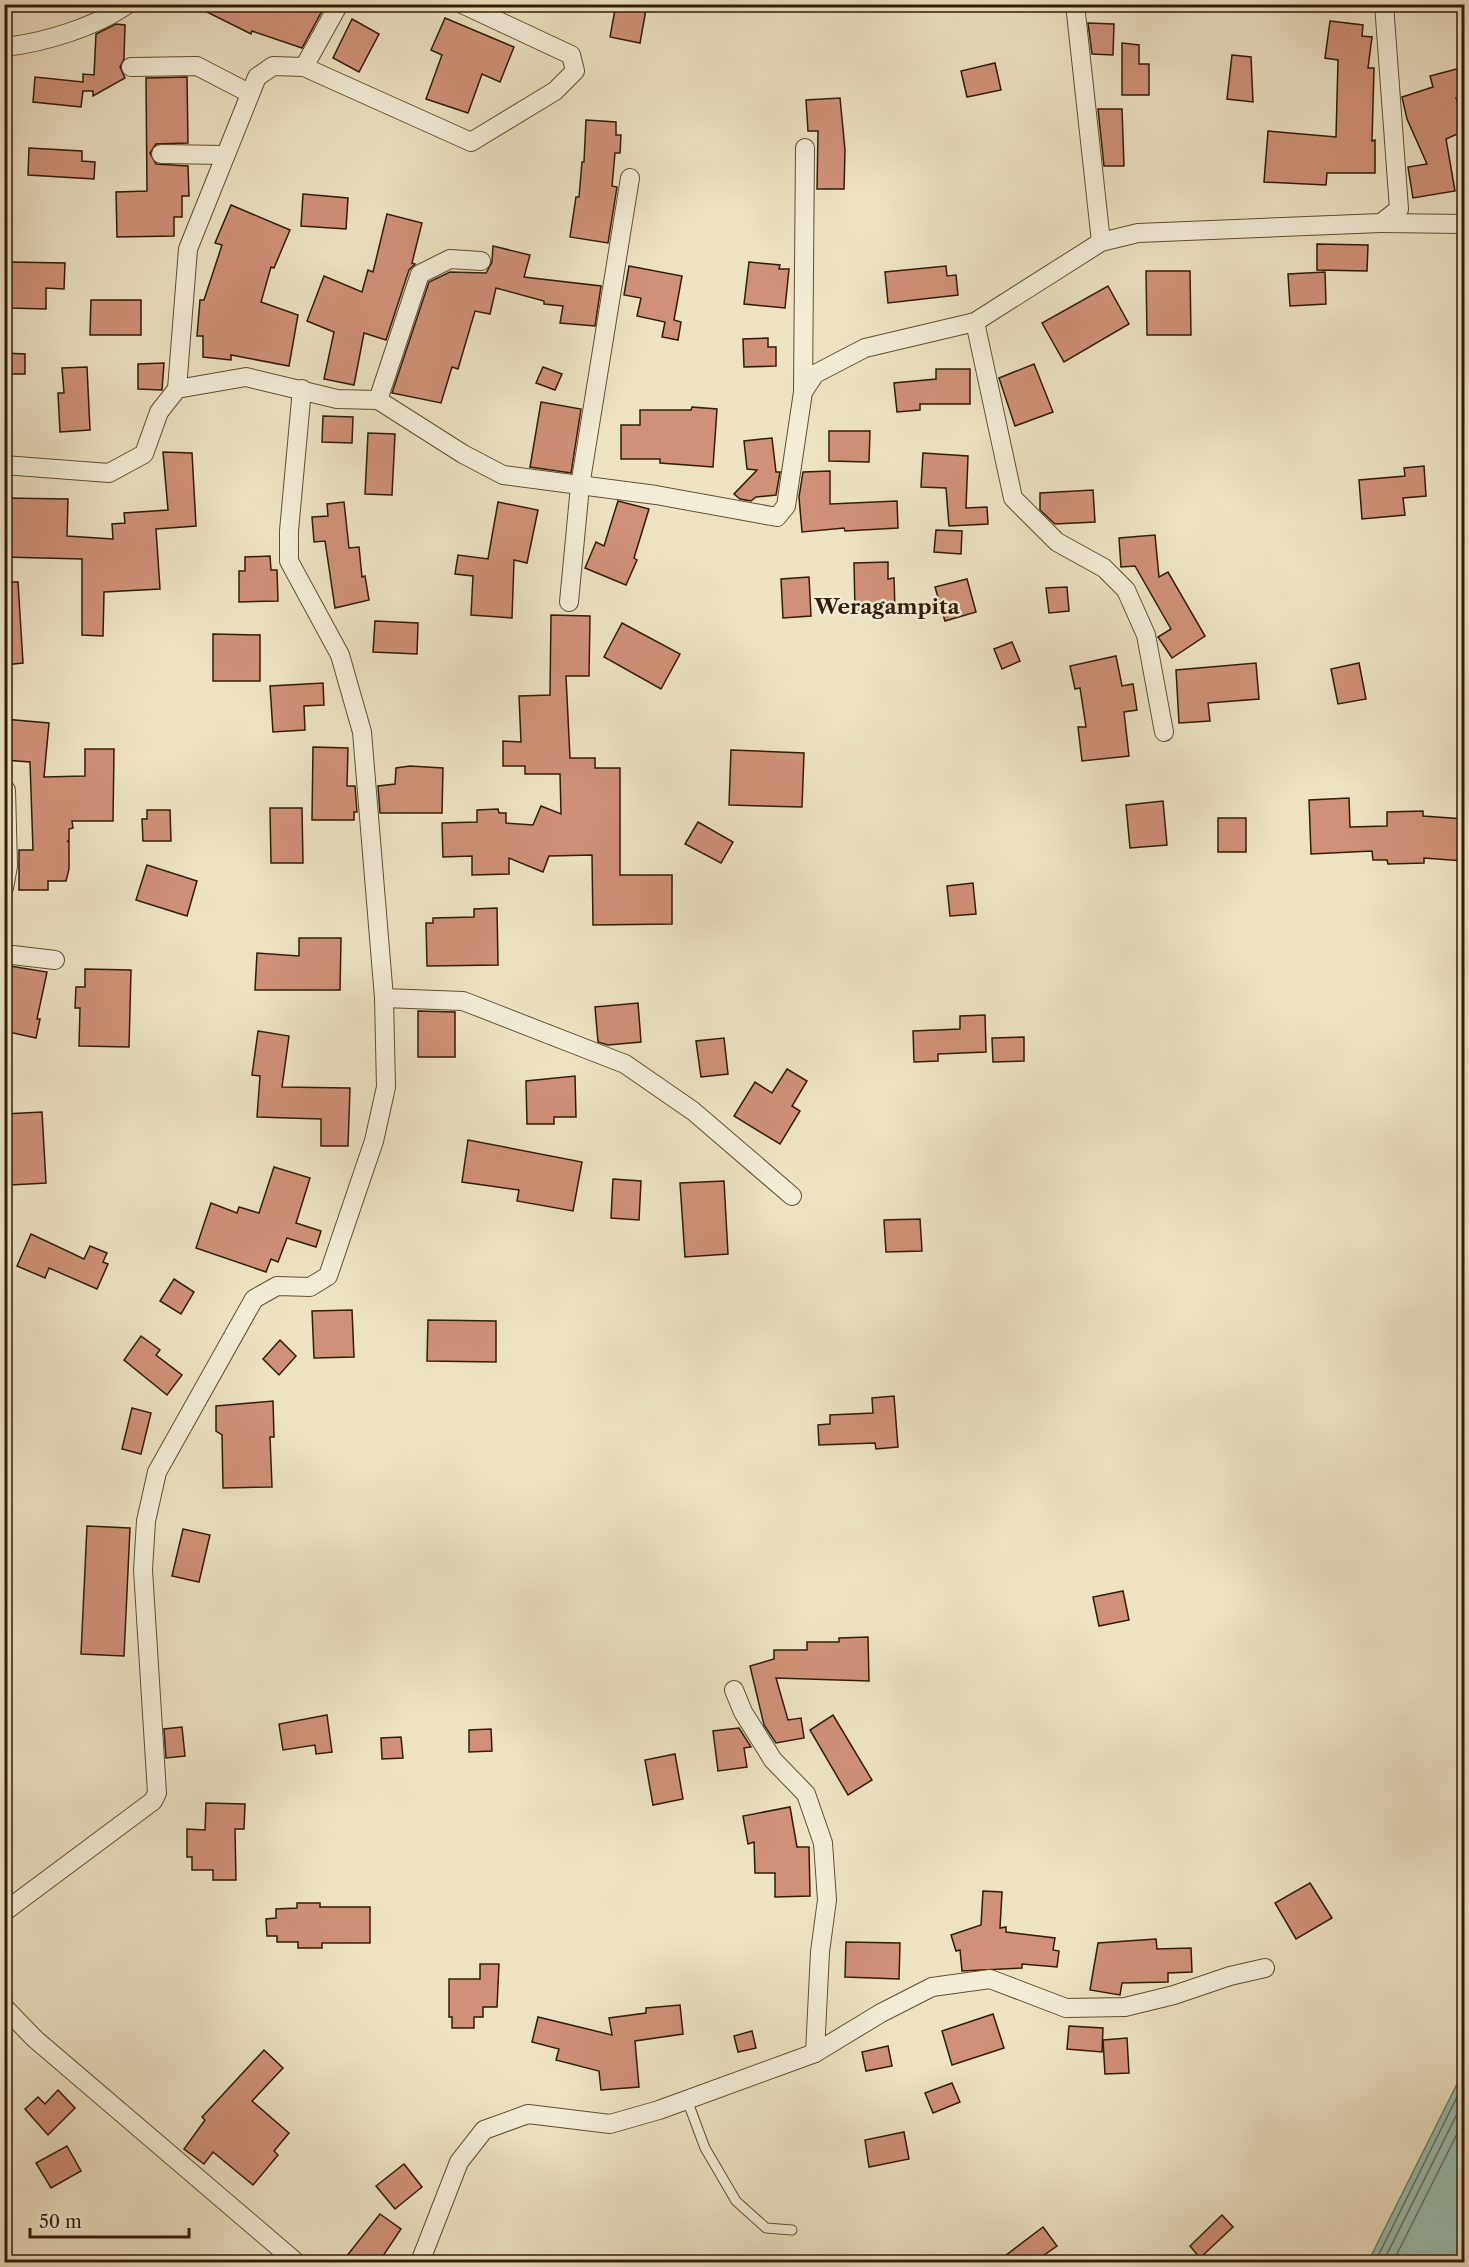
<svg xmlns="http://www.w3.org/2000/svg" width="1469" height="2267" viewBox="0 0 1469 2267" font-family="'Libre Caslon Text',serif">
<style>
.water{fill:#99beb2;stroke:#6f7d6d;stroke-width:1.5}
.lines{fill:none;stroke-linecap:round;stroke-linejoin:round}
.shore{stroke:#656d5c;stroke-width:1.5}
.building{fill:#d09178;stroke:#311c06;stroke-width:1.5}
.service-casing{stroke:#604e35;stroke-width:11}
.minor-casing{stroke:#604e35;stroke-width:20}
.service{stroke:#f3edd8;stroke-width:9}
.minor{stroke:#f3edd8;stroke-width:18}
.labels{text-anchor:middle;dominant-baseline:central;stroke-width:5;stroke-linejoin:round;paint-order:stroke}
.quarter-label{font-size:21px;font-weight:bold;fill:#311c06;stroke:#f3edd8}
</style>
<rect width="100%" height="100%" fill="#ede3c3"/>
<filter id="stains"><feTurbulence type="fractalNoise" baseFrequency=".00333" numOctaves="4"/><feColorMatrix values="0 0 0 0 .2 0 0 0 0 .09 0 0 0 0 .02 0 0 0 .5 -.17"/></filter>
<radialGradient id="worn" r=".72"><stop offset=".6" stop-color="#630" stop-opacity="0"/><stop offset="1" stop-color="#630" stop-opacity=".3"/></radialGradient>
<path class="water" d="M1464,2070V2262H1368Z"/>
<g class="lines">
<g class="shore">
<path d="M1375,2262L1464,2083"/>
<path d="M1383,2262L1464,2100"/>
<path d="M1393,2262L1464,2120"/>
</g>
</g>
<g class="building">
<path d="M191,4H311L323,9L302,48L252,31L251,34Z"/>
<path d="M616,4H647L640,43L610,37Z"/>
<path d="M445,18L514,47L500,82L482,74L468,113L426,99L442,55L431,50Z"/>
<path d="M352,19L379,34L359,72L333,58Z"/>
<path d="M1330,21L1363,25L1362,36L1372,37L1368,68H1374L1372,141L1375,140V173H1327L1326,185L1264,182L1268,131L1336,137L1338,60L1325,58Z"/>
<path d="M1088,23L1114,24L1113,55L1092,54Z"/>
<path d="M116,24L125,25L124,59L120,67L125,78L93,96V91H83L81,107L33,102L35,77L83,82V74L94,75L96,34Z"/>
<path d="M1122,43L1139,45V64H1149V95H1122Z"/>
<path d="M1232,55L1251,57L1253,102L1227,99Z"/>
<path d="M995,63L1001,90L967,97L961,71Z"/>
<path d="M1464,67V96L1456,98L1464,118V131L1446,139L1455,191L1413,198L1408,167L1427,164L1407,119L1402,97L1433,87L1430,76Z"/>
<path d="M187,77L188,143L156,144L150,153L156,164L188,166L189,196H182V217H174V236L117,237L116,192L147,191L146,78Z"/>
<path d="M840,98L845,150L844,189H817L818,131H808L806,100Z"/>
<path d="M1098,109H1122L1124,166H1104Z"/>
<path d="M586,120L616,122V135H621L620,153H615L612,186L617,187L608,243L570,237L576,197H579L582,162H584Z"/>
<path d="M29,148L82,151V161L95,162L94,179L28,175Z"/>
<path d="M303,194L348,198L346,229L301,226Z"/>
<path d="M231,205L290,230L274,268L271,267L261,302L298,315L289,366L231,355V360L203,357V336H197L200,300H204L222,245L215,243Z"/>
<path d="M387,214L422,223L412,263L415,264L409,270L386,340L364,333L354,385L324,379L334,332L307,321L324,276L362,292L368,270L373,272Z"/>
<path d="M1317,244L1368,245L1367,271L1317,270Z"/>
<path d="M493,246L530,255L524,277L601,286L595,326L560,323L563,306L544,304V301L496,288L490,314L475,311L458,369L452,367L441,403L392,393L429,282L450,272L486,273L492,262Z"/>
<path d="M8,262L65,263L64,289L46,288V309L10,308V297H4V275H8Z"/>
<path d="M749,262L780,265L779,269H789L785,308L744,304Z"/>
<path d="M629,266L682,276L674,320L681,322L678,340L662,337L665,322L637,316L641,298L624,295Z"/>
<path d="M946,266L947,276L956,275L958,295L888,303L885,272Z"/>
<path d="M1146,271H1190L1191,335H1147Z"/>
<path d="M1325,272L1326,304L1290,306L1288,274Z"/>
<path d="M1108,286L1129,324L1064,362L1042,323Z"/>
<path d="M91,300H141V335H90Z"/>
<path d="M768,338V347H776V366L744,367L743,339Z"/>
<path d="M4,353L25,354V374H4Z"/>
<path d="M164,363L162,390L138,389V364Z"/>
<path d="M1034,364L1053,412L1015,426L999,378Z"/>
<path d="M87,367L90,430L60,432L58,393H64L62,368Z"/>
<path d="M543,367L562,374L555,390L536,383Z"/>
<path d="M936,369H970V404H920V410L897,412L894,383L936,379Z"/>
<path d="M541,402L581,409L571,473L530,467Z"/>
<path d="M692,407L717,409L713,467L660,463V459H621V425H640V410H691Z"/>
<path d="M323,416L353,417L352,443L322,442Z"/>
<path d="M829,431H870L869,462L829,461Z"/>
<path d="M368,433L395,434L392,495L365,494Z"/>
<path d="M772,438L776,472H780L776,495L756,497L751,501L740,499L734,494L757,470L747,469L744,441Z"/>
<path d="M163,452L192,453L196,526L156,529L160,589L104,592L103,636L82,635V559L4,557V498L68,499L67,536L113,539L112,524L125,523L124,513L168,510Z"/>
<path d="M923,453L968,456L966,508L987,507L988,524L949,526L946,488L921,487Z"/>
<path d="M1424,466L1426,496L1403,498L1405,515L1362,519L1359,480L1405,476L1404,468Z"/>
<path d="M830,471V504L897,501L898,528L845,531L844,528L802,532L799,497L803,472Z"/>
<path d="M1093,490L1095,522L1055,524L1040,510V493Z"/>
<path d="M618,501L649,509L634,558L637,560L626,585L585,568L596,542L604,546Z"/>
<path d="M344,502L349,548L359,547L362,577L365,576L369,600L335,608L325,541L314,542L312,517L328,516L327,504Z"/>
<path d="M498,502L538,510L527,563L514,560L512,618L471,615L473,576L455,574L458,555L488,559Z"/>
<path d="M936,530L962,531L961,554L934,552Z"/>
<path d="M1155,535L1159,577L1168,572L1205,636L1172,658L1158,637L1171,629L1135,566L1121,567L1119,538Z"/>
<path d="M270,556L271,570H277L278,601L239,602V571H245V557Z"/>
<path d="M888,562V579L894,578L895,610L855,611L854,563Z"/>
<path d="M809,577L811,616L783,618L781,579Z"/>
<path d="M967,579L976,612L945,621L935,587Z"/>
<path d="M4,582H18L23,663L4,665Z"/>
<path d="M1067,587L1069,611L1049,613L1046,588Z"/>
<path d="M551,615L590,616L589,676H566L570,758H595V768H620V875H672V924L593,925L592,855L549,856L543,872L509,858V874L472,875V856L443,857L442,823L477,822V810L498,809L499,813H506V823L533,825L541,806L561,814L560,774H525V766H503V741L521,742L519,696L550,695Z"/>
<path d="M375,621L418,623L417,654L373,652Z"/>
<path d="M622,623L680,654L661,689L604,657Z"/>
<path d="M213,634L260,635V681H213Z"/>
<path d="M1012,642L1020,661L1002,669L994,649Z"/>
<path d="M1116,656L1122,686L1133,684L1137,710L1124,712L1129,756L1082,761L1078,727H1086L1080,688L1075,689L1070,666Z"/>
<path d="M1256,663L1259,699L1208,703L1210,721L1179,723L1176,670Z"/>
<path d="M1359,663L1366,699L1338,704L1331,669Z"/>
<path d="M323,683L324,705L304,706L305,730L273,732L270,686Z"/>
<path d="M4,719L49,723L44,777L85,776V749H114L113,821H72L73,828L69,829V841H67L69,842V869L66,881H48V890H19V850H33L30,762L4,760Z"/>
<path d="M313,747L348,748L347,786H355L357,812H354V820H312Z"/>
<path d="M731,750L804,753L802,807L729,805Z"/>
<path d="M410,766L443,768L442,813H380L378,786L395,784L396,768Z"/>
<path d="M1349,798L1350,827L1387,826V812L1423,811V816L1464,819V861L1424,858V863L1388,864L1387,860H1373L1372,851L1311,854L1309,800Z"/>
<path d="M1163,801L1167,845L1130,848L1126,805Z"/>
<path d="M270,808H302L303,863H271Z"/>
<path d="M147,810H170L171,841H143L142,819H147Z"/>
<rect x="1218" y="818" width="28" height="34"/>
<path d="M698,822L733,842L721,863L685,844Z"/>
<path d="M147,865L197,881L187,916L136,900Z"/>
<path d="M973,883L976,914L950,916L947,886Z"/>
<path d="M497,908L498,965L427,966L426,923H433V918L474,917V909Z"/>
<path d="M299,938H341L340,990H255L257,953L299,956Z"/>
<path d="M4,965L47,972L37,1019H40L36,1038L4,1031Z"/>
<path d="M85,969L131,970L129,1047L79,1046L80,1008H75L76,987H85Z"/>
<path d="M638,1003L641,1042L608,1045L598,1042L595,1007Z"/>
<path d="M418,1011L455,1012V1057H418Z"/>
<path d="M985,1015L986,1052L938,1054V1061L914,1062L913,1031L960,1029V1016Z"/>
<path d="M258,1031L289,1036L282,1087L350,1088L348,1146H321V1119L257,1117L260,1076L252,1075Z"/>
<path d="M1024,1037V1061L993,1062L992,1038Z"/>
<path d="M724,1038L728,1074L701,1077L696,1041Z"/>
<path d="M787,1069L807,1081L792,1106L800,1111L780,1144L734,1116L755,1082L772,1093Z"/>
<path d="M575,1076L576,1117H554V1124H527L526,1081Z"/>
<path d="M42,1112L46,1183L11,1185L10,1142H4V1114Z"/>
<path d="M468,1140L582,1162L573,1211L517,1201L519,1190L462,1182Z"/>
<path d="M274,1167L310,1178L296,1223L321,1231L316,1247L287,1238L278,1262L271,1259L266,1272L196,1248L211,1203L237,1213L239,1207L259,1213Z"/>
<path d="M613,1179L641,1181L639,1220L611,1218Z"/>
<path d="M724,1181L728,1254L685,1257L680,1183Z"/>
<path d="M920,1219L922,1251L886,1252L884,1220Z"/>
<path d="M31,1234L84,1259L90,1246L107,1253L103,1262L108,1264L97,1289L49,1268L45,1278L17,1266Z"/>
<path d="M174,1279L194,1292L181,1314L160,1301Z"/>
<path d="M352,1310L354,1357L314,1358L312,1311Z"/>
<path d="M428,1320L496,1321V1362L427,1361Z"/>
<path d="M141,1336L160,1350L156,1355L182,1375L167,1395L124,1360Z"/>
<path d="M280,1340L296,1356L279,1375L263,1359Z"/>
<path d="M894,1396L898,1447L876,1449L875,1443L819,1445L818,1425L830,1424V1415L873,1413L872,1398Z"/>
<path d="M273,1401L274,1437H270L272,1487L223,1488L222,1435L216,1431V1406Z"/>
<path d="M132,1408L151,1413L141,1454L122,1449Z"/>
<path d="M87,1526L130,1528L124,1656L81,1654Z"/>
<path d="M183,1529L210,1535L199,1582L172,1576Z"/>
<path d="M1123,1591L1129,1620L1099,1626L1093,1597Z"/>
<path d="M868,1637L869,1681L776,1678L788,1720L801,1718L804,1738L776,1743L764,1725L750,1666L774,1659V1650H807V1642H839V1638Z"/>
<path d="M327,1715L332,1752L316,1754L315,1745L283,1750L279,1724Z"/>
<path d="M833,1715L872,1780L848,1795L810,1730Z"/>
<path d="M182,1727L185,1756L166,1758L164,1729Z"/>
<path d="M739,1728L751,1747L744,1748L747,1767L718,1771L713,1731Z"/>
<path d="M491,1729L492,1751L469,1752V1730Z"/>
<path d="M401,1737L403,1758L382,1759L381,1738Z"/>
<path d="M675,1754L683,1799L653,1805L645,1760Z"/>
<path d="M206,1803L245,1804L244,1829H235L236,1880H213V1870H192V1857H187V1829L205,1830Z"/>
<path d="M790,1807L797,1847H809L810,1896L775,1897V1873H755L754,1842L748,1844L743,1816Z"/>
<path d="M1310,1883L1332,1918L1296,1939L1275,1903Z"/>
<path d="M983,1891L1002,1892L1000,1928L1006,1927V1932L1055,1938L1053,1950L1059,1951L1057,1967L1022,1964V1968L962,1971L960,1950L956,1951L951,1935L981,1925Z"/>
<path d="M297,1903H320V1907H370V1943H322V1948H298V1942H277V1936H267L266,1919L276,1918V1909L297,1908Z"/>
<path d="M1156,1939L1157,1949L1191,1948L1192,1972L1168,1973V1982L1122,1983L1120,1995L1090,1990L1098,1943Z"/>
<path d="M846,1942L900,1943L899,1979L845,1977Z"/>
<path d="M480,1964H499L497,2007H483V2017H474V2028H452V2017H449V1979H480Z"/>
<path d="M680,2005L683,2034L635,2041L639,2087L601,2090L599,2071L556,2060L559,2049L532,2042L538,2017L612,2035L609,2018L646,2013V2008Z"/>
<path d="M993,2014L1004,2048L952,2065L942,2031Z"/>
<path d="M1069,2026L1103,2028L1102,2052L1067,2049Z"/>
<path d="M752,2031L756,2048L738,2052L734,2036Z"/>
<path d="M1127,2038L1129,2073L1105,2074L1103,2040Z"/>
<path d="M888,2046L892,2066L866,2071L862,2052Z"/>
<path d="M264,2050L283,2068L252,2101L289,2133L274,2151L278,2155L253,2185L213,2152L204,2164L184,2149L205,2120L202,2117Z"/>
<path d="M952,2083L960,2102L933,2113L925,2093Z"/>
<path d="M58,2090L75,2108L48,2135L25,2109L38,2097L45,2104Z"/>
<path d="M904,2132L909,2159L869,2167L865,2140Z"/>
<path d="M67,2146L81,2171L51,2188L36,2163Z"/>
<path d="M404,2164L422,2187L395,2209L376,2186Z"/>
<path d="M380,2214L401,2229L379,2262H342Z"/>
<path d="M1222,2215L1233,2227L1200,2258L1190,2246Z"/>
<path d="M1043,2227L1057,2246L1034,2262H997Z"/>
</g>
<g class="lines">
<defs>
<path id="service" d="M687,2100L705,2148L736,2201L766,2228L792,2230"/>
<g id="minor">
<path d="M1075,4L1101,242"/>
<path d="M4,47C43,43 96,27 128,4"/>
<path d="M131,67L197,66L249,93"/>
<path d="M304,67L339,4"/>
<path d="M161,154L225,155"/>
<path d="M1381,223L1464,224"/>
<path d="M975,322L1013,498L1057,542L1104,568L1126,590L1146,635L1164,732"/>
<path d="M177,389L188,249L257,77L273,66L304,67L471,142L555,91L575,71L571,55L462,4"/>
<path d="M803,392L805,148"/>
<path d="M378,400L420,274L450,259L481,261"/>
<path d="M4,465L109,473L144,454L159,412L177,389L246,377L337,399L378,400L463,454L503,475L656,495L777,517L786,506L803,392L815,374L865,348L975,322L1101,242L1138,233L1381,223L1399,209L1384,4"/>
<path d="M569,602L580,486L630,178"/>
<path d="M4,888L8,866L6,790"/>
<path d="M4,954L55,960"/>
<path d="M384,998L463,1001L625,1064L693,1111L792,1196"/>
<path d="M734,1690L743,1712L773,1760L806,1794L823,1843L827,1900L820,1952L815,2053"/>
<path d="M4,1912L153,1801L157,1793L143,1570L146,1521L157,1472L254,1299L277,1286L310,1287L328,1276L374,1141L386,1087L384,998L362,732L340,655L289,561V531L302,389"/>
<path d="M4,2007L35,2039L296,2262"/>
<path d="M420,2262L459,2162L484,2130L528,2114L610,2124L659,2110L815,2053L881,2013L932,1987L990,1979L1066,2008L1125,2007L1174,1995L1230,1976L1265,1968"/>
</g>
</defs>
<use href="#service" class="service-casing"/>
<use href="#minor" class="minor-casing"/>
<use href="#service" class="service"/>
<use href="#minor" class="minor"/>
</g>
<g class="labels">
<g class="quarter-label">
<text x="887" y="606">Weragampita</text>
</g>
</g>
<rect width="1469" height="2267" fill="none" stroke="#ede3c3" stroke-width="24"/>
<rect x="6" y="6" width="1457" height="2255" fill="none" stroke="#311c06" stroke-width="3"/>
<rect x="12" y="12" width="1445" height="2243" fill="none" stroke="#311c06" stroke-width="1.5"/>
<path d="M30 2228v9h159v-9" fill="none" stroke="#311c06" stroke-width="3"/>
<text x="39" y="2228" font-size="18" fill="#311c06" stroke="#f3edd8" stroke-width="4.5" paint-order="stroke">50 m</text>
<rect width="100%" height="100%" filter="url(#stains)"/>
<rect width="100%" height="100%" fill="url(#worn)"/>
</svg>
